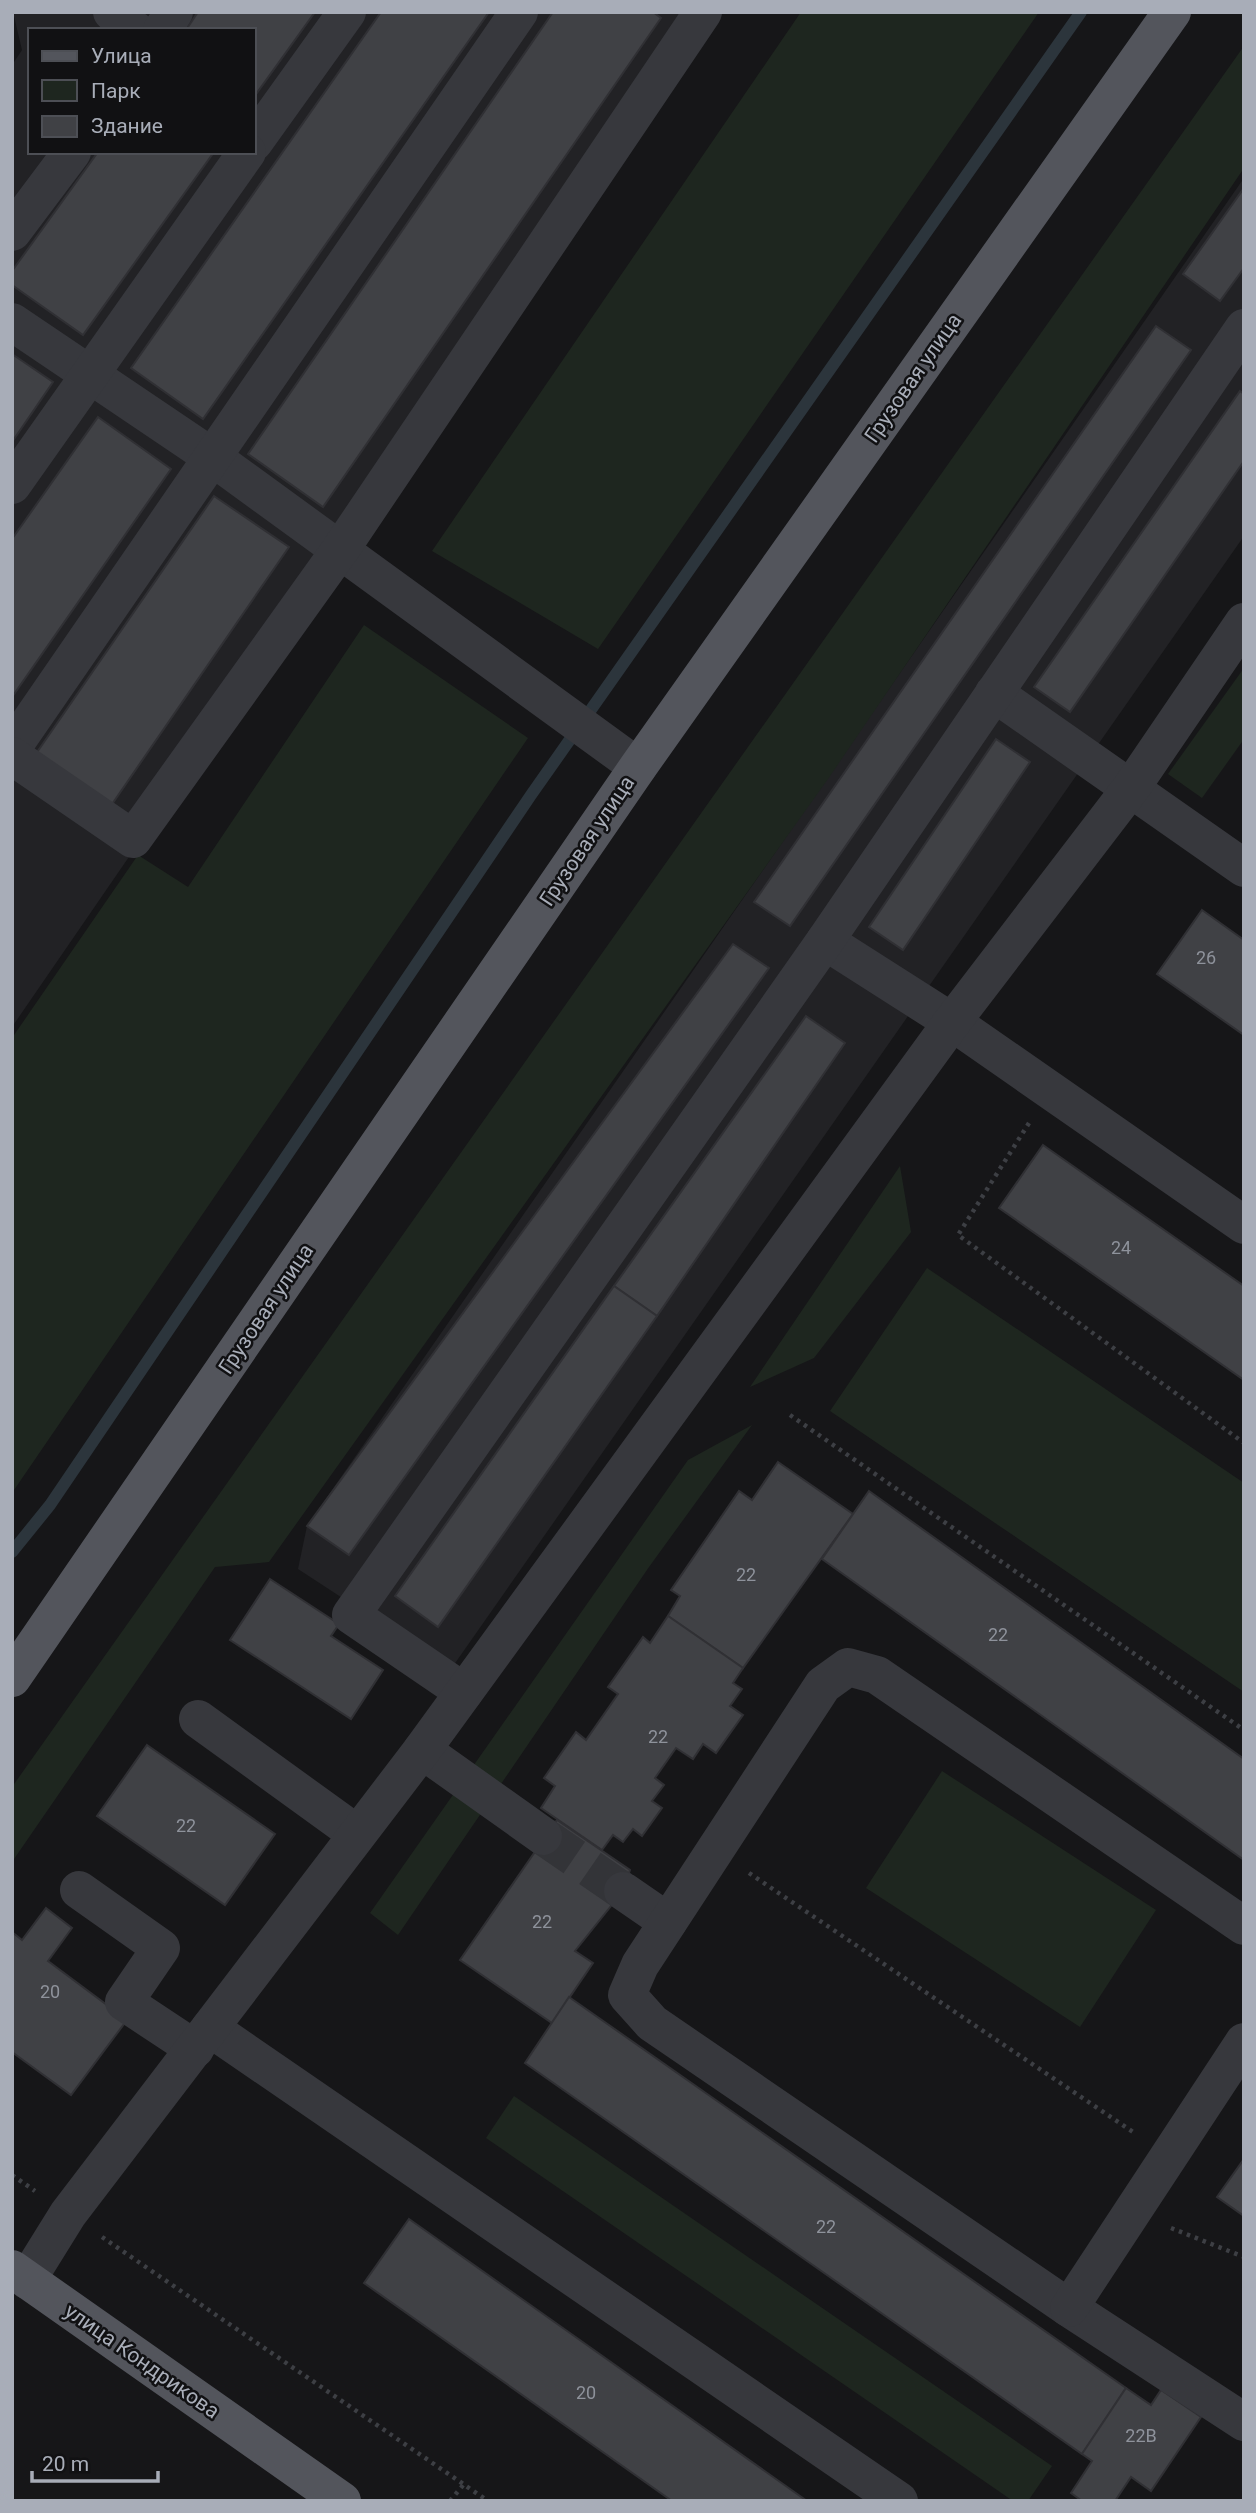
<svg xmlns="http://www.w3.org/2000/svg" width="1256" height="2513" viewBox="0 0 1256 2513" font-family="Roboto,sans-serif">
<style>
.built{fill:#222225;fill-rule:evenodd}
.green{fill:#1e261f}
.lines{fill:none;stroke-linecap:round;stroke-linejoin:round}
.stream{stroke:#2c353c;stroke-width:12}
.building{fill:#404145;stroke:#303034;stroke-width:2}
.minor-tunnel{stroke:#333438;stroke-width:38;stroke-dasharray:38 19;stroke-linecap:butt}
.path{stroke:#3d3f44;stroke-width:4.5;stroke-dasharray:3.5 5;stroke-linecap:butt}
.minor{stroke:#37383d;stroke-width:38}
.major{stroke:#53555c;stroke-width:38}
.labels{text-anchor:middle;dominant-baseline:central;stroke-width:5;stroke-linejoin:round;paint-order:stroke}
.number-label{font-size:18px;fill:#8e929b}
.street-label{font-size:21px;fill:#a8adb8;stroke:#111113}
</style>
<rect width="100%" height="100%" fill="#161618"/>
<g class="built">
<path d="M13,12H702L340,550L12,1027V65L22,50ZM30,30H254V152H30Z"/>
<path d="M1244,178V536L451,1669L298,1569L307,1526Z"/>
</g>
<g class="green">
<path d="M801,12H1039L598,649L432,551Z"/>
<path d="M1244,46V168L828,779L269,1562L215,1567L12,1862V1787Z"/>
<path d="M364,625L528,738L12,1493V1038L138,855L188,887Z"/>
<path d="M1244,668V739L1202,798L1168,774Z"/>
<path d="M900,1166L911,1232L814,1358L750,1387Z"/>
<path d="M927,1268L1244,1483V1692L830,1411Z"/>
<path d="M752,1425L649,1567L398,1935L370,1913L688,1460Z"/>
<path d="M942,1771L1156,1910L1080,2027L866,1888Z"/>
<path d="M514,2096L1052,2466L1028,2501H1013L486,2138Z"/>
</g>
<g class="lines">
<path class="stream" d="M12,1552L50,1505L531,795L1081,12"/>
</g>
<g class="building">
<path d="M198,12H315L254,97V30H186Z"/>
<path d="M381,12H489L203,419L131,368Z"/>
<path d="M553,12H653L661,18L323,507L248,454Z"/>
<path d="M98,152H214L83,335L12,285V271Z"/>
<path d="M1244,188V268L1220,301L1183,274Z"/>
<path d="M1156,326L1191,350L790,926L754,902Z"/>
<path d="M12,354L53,382L12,442Z"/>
<path d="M1240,391L1244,394V461L1070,712L1034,687Z"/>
<path d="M98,417L171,469L12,697V539Z"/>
<path d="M214,496L289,547L108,810L33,758Z"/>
<path d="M996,739L1030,762L903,950L869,927Z"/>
<path d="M1202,910L1244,940V1035L1157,974Z"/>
<path d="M733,944L769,968L349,1555L307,1526Z"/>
<path d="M806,1016L845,1043L657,1316L614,1286Z"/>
<path d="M1043,1145L1244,1286V1380L999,1208Z"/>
<path d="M614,1286L657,1316L438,1627L395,1596Z"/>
<path d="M778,1462L853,1514L743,1668L668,1616L680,1596L671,1590L739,1491L752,1500Z"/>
<path d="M869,1491L1244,1759V1860L822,1559Z"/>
<path d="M270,1579L339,1624L331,1636L383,1670L351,1719L230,1640Z"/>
<path d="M668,1616L743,1668L733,1683L742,1689L730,1706L743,1715L716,1753L703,1744L693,1759L676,1748L655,1778L664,1785L652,1801L662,1808L642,1836L633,1829L623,1842L613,1835L602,1850L541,1808L555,1786L544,1778L576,1732L586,1740L618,1694L608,1687L643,1637L650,1643Z"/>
<path d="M147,1745L275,1834L225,1905L97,1816Z"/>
<path d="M557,1820L630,1870L623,1891L575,1951L593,1963L552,2023L460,1960Z"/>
<path d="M46,1908L72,1928L48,1961L127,2020L71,2095L12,2052V1932L22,1940Z"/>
<path d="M569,1997L1126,2388L1082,2454L525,2063Z"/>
<path d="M1244,2159V2216L1217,2197Z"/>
<path d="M409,2219L807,2501H672L364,2283Z"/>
<path d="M1126,2388L1151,2405L1161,2390L1201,2417L1151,2491L1131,2477L1115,2501H1082L1071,2493L1092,2461L1082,2454Z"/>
</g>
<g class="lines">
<path class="minor-tunnel" d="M543,1836L623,1891"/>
<g class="path">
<path d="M1029,1123L958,1235L1244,1443"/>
<path d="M790,1415L1244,1730"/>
<path d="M749,1873L1136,2134"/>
<path d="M12,2175L35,2191"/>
<path d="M1171,2228L1244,2257"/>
<path d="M102,2237L488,2501"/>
<path d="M450,2501L464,2484"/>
</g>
<g class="minor">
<path d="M112,12L135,30"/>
<path d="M162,30L174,12"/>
<path d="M254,142L347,12"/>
<path d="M12,232L72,152"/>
<path d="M12,322L212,457L638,767"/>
<path d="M12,485L247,152"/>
<path d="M994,693L1244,868"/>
<path d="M12,748L519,12"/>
<path d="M12,756L133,839L340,550L703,12"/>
<path d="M825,941L952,1022L1244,1225"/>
<path d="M464,1692L351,1615L825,941L1244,328"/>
<path d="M198,1719L357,1834"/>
<path d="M422,1750L543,1836"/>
<path d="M79,1890L161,1948L124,2002L195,2049"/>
<path d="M623,1891L668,1922"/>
<path d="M1244,1926L877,1675L848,1667L823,1685L640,1965L627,1995L652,2023L1069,2308L1244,2422"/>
<path d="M210,2028L899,2501"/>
<path d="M27,2280L68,2214L422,1750L952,1022L1131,788L1244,622"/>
<path d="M1069,2308L1244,2042"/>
</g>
<g class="major">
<path d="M12,1678L638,767L1172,12"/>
<path d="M12,2269L342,2501"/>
</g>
</g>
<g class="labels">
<g class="number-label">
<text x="1206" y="957">26</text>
<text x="1121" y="1247">24</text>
<text x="746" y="1574">22</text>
<text x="998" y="1634">22</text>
<text x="658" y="1736">22</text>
<text x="186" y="1825">22</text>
<text x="542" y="1921">22</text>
<text x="50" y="1991">20</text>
<text x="826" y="2226">22</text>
<text x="586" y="2392">20</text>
<text x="1141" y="2435">22В</text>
</g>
<g class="street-label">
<text transform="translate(913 378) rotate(-55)">Грузовая улица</text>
<text transform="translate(587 841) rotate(-56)">Грузовая улица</text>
<text transform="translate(266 1309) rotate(-56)">Грузовая улица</text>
<text transform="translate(142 2361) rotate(35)">улица Кондрикова</text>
</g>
</g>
<rect width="1256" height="2513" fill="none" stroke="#a8adb8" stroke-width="28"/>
<rect x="28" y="28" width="228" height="126" fill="#111113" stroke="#4d4f55" stroke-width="2"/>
<rect x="42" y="51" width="35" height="10" fill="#53555c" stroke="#4d4f55" stroke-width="2"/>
<text x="91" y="63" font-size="21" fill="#a8adb8">Улица</text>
<rect x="42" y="80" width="35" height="21" fill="#1e261f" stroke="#4d4f55" stroke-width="2"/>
<text x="91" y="98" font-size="21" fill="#a8adb8">Парк</text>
<rect x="42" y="116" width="35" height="21" fill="#404145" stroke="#4d4f55" stroke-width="2"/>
<text x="91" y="133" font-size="21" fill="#a8adb8">Здание</text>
<path d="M32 2471v10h126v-10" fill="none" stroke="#a8adb8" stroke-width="3.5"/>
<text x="42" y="2471" font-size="21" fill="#a8adb8" stroke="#111113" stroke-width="5" paint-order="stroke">20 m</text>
</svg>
